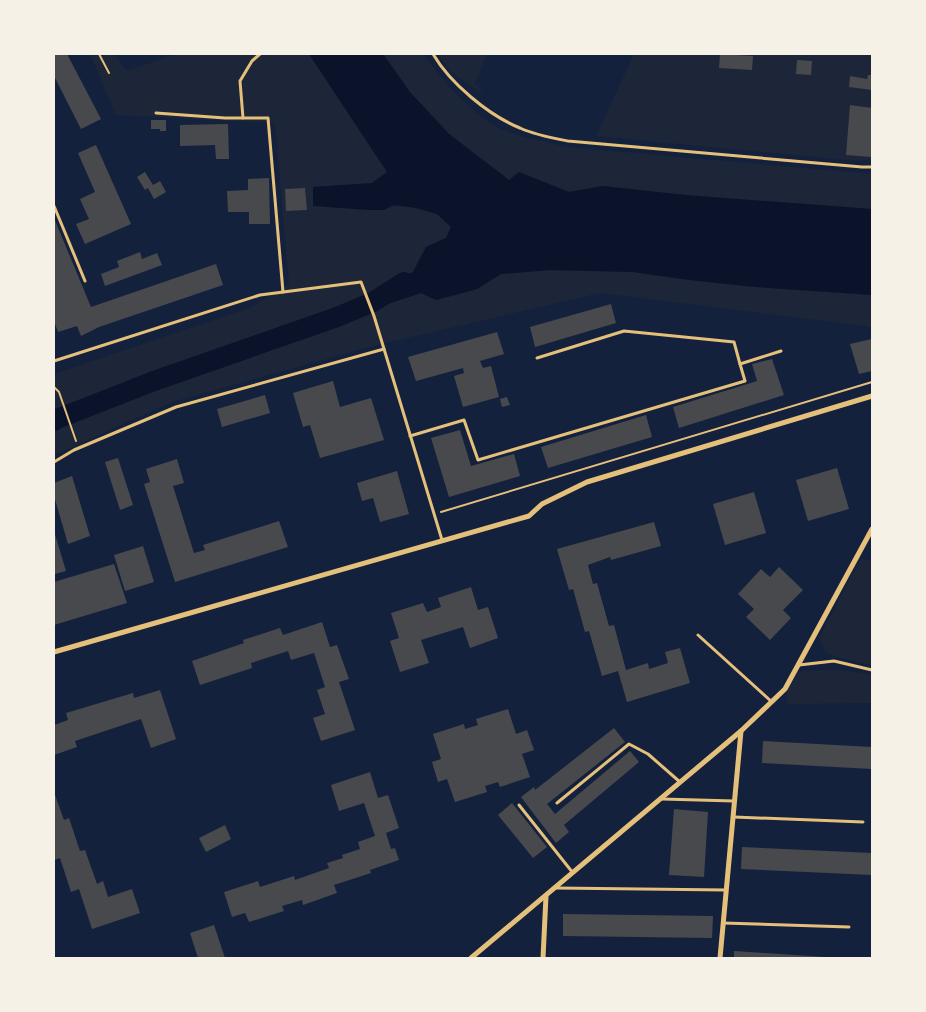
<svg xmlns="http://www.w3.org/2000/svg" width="926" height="1012" viewBox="0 0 926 1012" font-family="Mulish,sans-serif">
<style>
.green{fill:#1d2539}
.water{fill:#0b132b}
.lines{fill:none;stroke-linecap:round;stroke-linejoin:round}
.river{stroke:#0b132b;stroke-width:20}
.building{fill:#48494c}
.path{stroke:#e5c07b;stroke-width:2}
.service{stroke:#e5c07b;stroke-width:3}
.minor{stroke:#e5c07b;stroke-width:5}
</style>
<rect width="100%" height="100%" fill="#14213d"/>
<g class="green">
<path d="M90,54H115L127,71L176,54H309L387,172L372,183L313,187L384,210C398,202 420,207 435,214C441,216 446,223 451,227L446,238L426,247L413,272L385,305L421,293L436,300L477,289L501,274L550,270L633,272L689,280L755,287L872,295V327L600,293L373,346L172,402L54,455V374L252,307L289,284L275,123L116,115Z"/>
<path d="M383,54H424C439,78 475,117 501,129C522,138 546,142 568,147L872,174V209L685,195L603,186L569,192L519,172L509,180L449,134L410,92Z"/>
<path d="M438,54H487L475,83L484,95L450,71Z"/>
<path d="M634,54H872V159L859,161L596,136Z"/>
<path d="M861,558L872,561V665L837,657L825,652L819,638Z"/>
<path d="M839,670L872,675V703L787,704V692L799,671Z"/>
</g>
<path class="water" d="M309,54H383L410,92L449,134L509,180L519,172L569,192L603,186L685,195L872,209V295L755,287L689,280L633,272L550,270L501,274L477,289L436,300L421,293L385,305L376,289L413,272L426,247L446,238L451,227L437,214L416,208L393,205L384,210H368L313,206V187L372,183L387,172Z"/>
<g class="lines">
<path class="river" d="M54,421L57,419L154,381L337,317L373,302L404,282"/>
</g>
<g class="building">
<path d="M54,54H67L101,119L81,129L54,76Z"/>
<path d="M720,54L753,56L752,70L719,68Z"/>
<path d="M797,60L812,61L811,75L796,74Z"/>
<path d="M868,75H872V90L849,87L850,76L867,79Z"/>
<path d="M850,105L872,108L871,157L846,155Z"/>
<path d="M151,120H166V131H160V129H151Z"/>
<path d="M228,124L229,159H216L215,145L180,146V125Z"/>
<path d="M96,145L131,224L85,244L76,224L89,219L80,199L95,192L78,153Z"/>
<path d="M145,172L153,185L160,181L166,192L154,199L148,188L145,190L137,177Z"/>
<path d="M269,178L270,224H249V212H228L227,191L248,190V179Z"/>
<path d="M305,188L307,210L286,211L285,189Z"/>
<path d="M54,218L91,307L216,264L223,285L99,327L81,336L77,326L58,332L54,321Z"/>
<path d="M140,252L142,259L157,253L162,265L105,286L101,274L119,267L117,261Z"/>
<path d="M611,304L616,323L535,347L530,327Z"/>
<path d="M497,332L504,354L480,361L483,368L491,366L499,397L463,407L454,376L464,373L463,368L416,381L408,357Z"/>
<path d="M872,339V371L859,374L850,344Z"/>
<path d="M772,359L784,395L679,428L673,407L757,381L752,364Z"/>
<path d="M333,381L340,407L371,398L384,440L320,458L310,425L303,427L293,393Z"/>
<path d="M265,395L270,413L222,427L217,409Z"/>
<path d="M507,397L510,405L502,407L500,399Z"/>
<path d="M646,415L652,437L548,468L541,447Z"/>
<path d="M460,430L471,466L514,454L520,476L449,497L431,438Z"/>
<path d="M118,458L133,505L120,510L105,462Z"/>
<path d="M177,459L184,483L173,486L194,553L205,550L203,545L279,521L288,547L175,582L144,484L150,482L146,469Z"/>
<path d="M837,468L849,509L808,521L796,480Z"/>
<path d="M397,471L409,514L380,522L373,498L362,501L357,483Z"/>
<path d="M72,476L90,536L68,544L54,496V483Z"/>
<path d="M754,492L766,533L725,545L713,504Z"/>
<path d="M654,522L661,546L611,560L610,557L588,565L593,584L597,583L609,626L614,625L626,670L648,663L649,669L668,663L665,652L680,648L690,683L627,702L618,671L602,676L589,631L585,632L573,589L569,590L557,549Z"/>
<path d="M54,531L66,571L55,574L54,569Z"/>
<path d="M143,546L154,582L125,591L114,555Z"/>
<path d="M114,564L127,603L54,625V582Z"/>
<path d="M779,567L803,590L783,610L791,618L770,640L746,617L754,609L738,594L761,569L770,577Z"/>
<path d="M471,587L478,610L488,607L498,638L470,648L463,627L421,640L429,663L400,672L390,641L399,638L391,613L423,603L427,612L441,607L438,598Z"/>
<path d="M322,622L330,647L337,645L349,679L339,682L355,730L321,741L313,718L325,714L317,690L325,687L314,653L291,660L288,651L251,663L252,668L200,685L192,661L244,643L243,640L280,628L283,635Z"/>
<path d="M160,690L176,739L151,748L141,719L75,741L77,747L54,755V725L68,720L66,713L133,693L134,698Z"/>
<path d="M508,709L516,734L527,730L534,750L522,754L530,777L500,787L498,782L485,786L487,792L455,802L447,779L438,782L432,762L441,759L433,734L464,724L465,729L478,725L476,719Z"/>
<path d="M614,728L625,742L547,804L555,814L630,751L639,762L564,825L569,832L556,843L521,797L534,787L535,790Z"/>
<path d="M763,741L872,747V769L762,763Z"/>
<path d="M370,772L378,798L388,795L399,828L386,833L391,849L395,848L399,860L370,870L371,873L334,885L337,893L303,905L302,900L282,906L284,911L249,922L245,913L232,917L224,892L258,881L260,887L294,876L295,880L329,868L327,863L343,858L342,855L360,849L358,842L375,836L364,803L339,811L331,785Z"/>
<path d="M54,792L64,820L69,818L80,851L85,850L97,884L103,881L108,897L132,889L140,913L92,929L79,889L71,892L60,858L54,860Z"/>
<path d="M512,803L547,847L533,858L498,815Z"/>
<path d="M674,809L708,812L704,877L669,875Z"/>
<path d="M225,825L231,839L206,852L199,838Z"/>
<path d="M742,847L872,853V875L741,869Z"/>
<path d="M563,914L713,916L712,938L563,936Z"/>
<path d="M214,925L225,958H198L190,933Z"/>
<path d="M734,951L825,957V958H734Z"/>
</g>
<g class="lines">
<g class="path">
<path d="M99,54L109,73"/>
<path d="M54,387L59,392L76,441"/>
<path d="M441,512L872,382"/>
</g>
<g class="service">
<path d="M433,54C450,83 488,115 520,128C535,135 552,138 568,141L862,167H872"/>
<path d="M156,113L225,118H268L283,292"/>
<path d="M243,118L240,81L252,61L260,54"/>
<path d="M54,206L85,281"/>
<path d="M537,358L624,331L734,342L740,364"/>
<path d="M54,361L260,295L361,282L374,316L442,540"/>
<path d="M410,436L464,420L478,460L745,381L740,364L781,351"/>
<path d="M54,462L74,450L176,407L384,349"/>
<path d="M698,635L772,702"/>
<path d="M799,665L834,661L872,670"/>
<path d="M662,799L734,801"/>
<path d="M557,803L629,744L648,754L680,782"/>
<path d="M519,805L573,873"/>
<path d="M734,817L863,822"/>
<path d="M556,888L726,890"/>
<path d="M723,923L849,927"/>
</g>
<g class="minor">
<path d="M54,652L529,516L542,504L587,482L872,396"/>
<path d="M471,958L741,731L785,689L872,529"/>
<path d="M543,958L546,896"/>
<path d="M720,958L741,731"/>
</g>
</g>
<rect width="926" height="1012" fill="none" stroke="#f6f1e7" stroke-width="110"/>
</svg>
